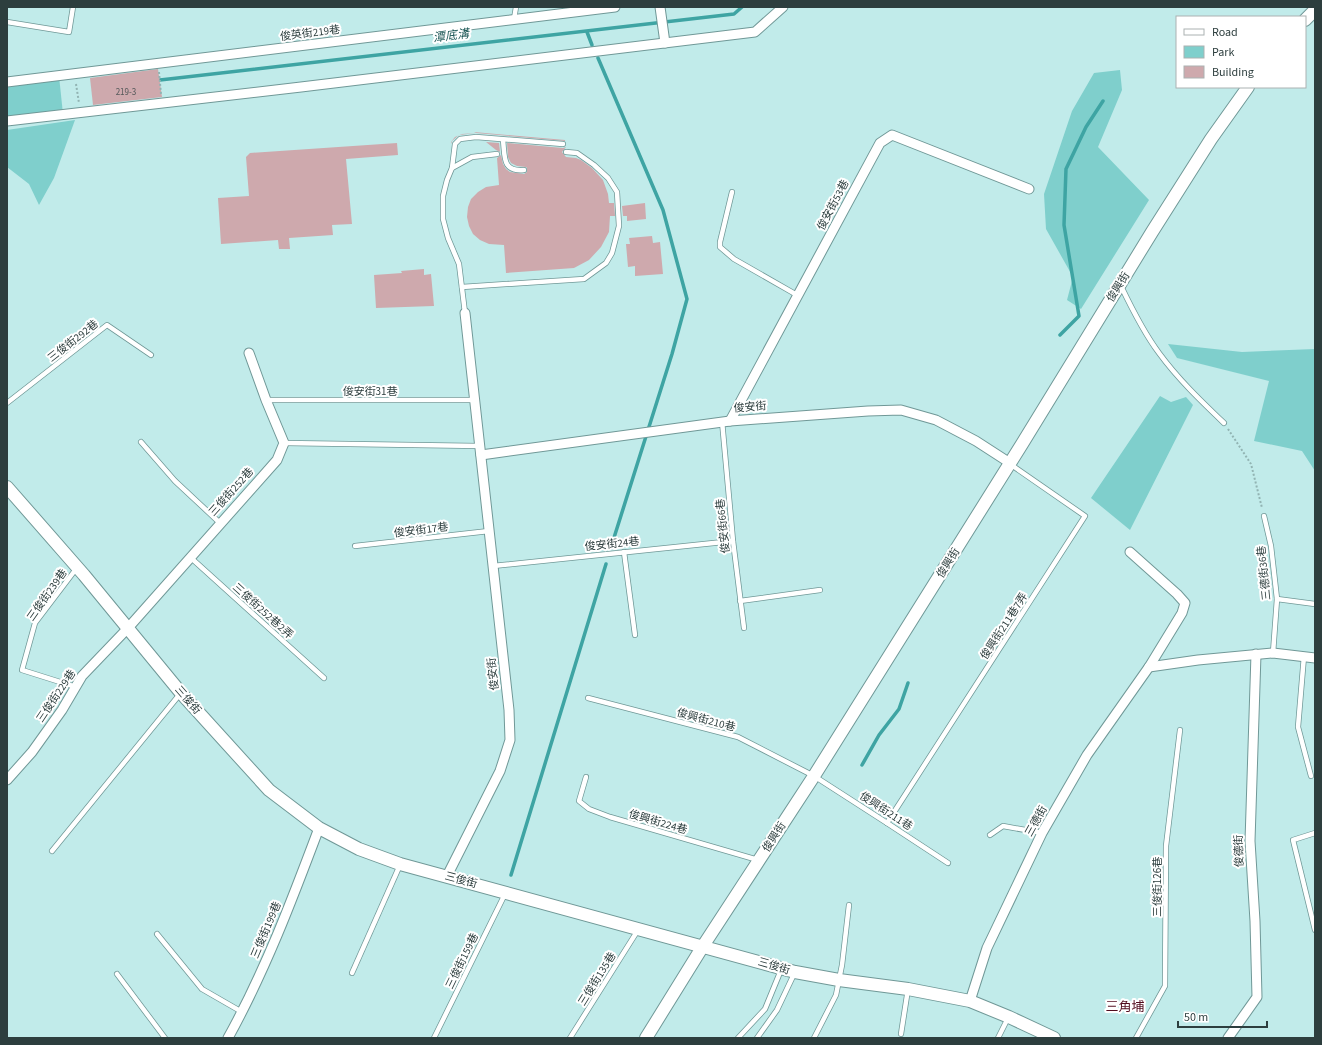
<svg xmlns="http://www.w3.org/2000/svg" width="1322" height="1045" viewBox="0 0 1322 1045" font-family="'Source Sans 3','Noto Sans TC',sans-serif">
<style>
.green{fill:#7fcfcc}
.lines{fill:none;stroke-linecap:round;stroke-linejoin:round}
.stream{stroke:#3ea4a3;stroke-width:3.5}
.building{fill:#cea9ad}
.service-casing{stroke:#709897;stroke-width:6}
.minor-casing{stroke:#709897;stroke-width:11}
.tertiary-casing{stroke:#709897;stroke-width:14}
.path{stroke:#92b4b3;stroke-width:2;stroke-dasharray:2 2;stroke-linecap:butt}
.service{stroke:#fff;stroke-width:4.5}
.minor{stroke:#fff;stroke-width:9}
.tertiary{stroke:#fff;stroke-width:12}
.labels{text-anchor:middle;dominant-baseline:central;stroke-width:4;stroke-linejoin:round;paint-order:stroke}
.number-label{font-size:9px;fill:#55595a}
.street-label{font-size:11px;fill:#2d3e3e;stroke:#fff}
.water-label{font-size:12px;font-style:italic;fill:#235c5b;stroke:#fff}
.quarter-label{font-size:13px;fill:#510c1e;stroke:#fff}
</style>
<rect width="100%" height="100%" fill="#c1ebea"/>
<g class="green">
<path d="M1120,70L1122,90L1098,147L1149,200L1081,309L1067,300L1073,277L1046,229L1044,194L1072,111L1094,73Z"/>
<path d="M59,76L63,114L7,121V82Z"/>
<path d="M75,120L54,178L39,205L29,184L7,167V130Z"/>
<path d="M1168,344L1242,352L1315,349V471L1302,451L1254,441L1269,381L1177,358Z"/>
<path d="M1160,396L1171,402L1186,397L1193,405L1130,530L1091,498Z"/>
</g>
<g class="lines">
<g class="stream">
<path d="M587,32L592,45"/>
<path d="M598,58L663,210L687,299L672,354L612,544"/>
<path d="M160,80L734,14L742,7"/>
<path d="M1060,335L1079,316L1064,225L1066,169L1086,127L1103,101"/>
<path d="M862,765L879,735L899,709L908,683"/>
<path d="M511,875L606,564"/>
</g>
</g>
<g class="building">
<path d="M158,69L162,97L93,105L90,78Z"/>
<path d="M474,132L565,140V141L476,133L459,135L452,141L451,144V142L455,137L462,134L476,133Z"/>
<path d="M486,142L499,143L500,152L496,150Z"/>
<path d="M397,143L398,155L346,159L352,224L332,225L333,235L289,238L290,249H279L278,240L221,244L218,198L249,196L246,157L250,153Z"/>
<path d="M507,143L563,148L566,147L562,152L566,157L576,158L581,160L592,168L603,180L608,194L609,203H614L615,216H610L609,232L601,247L589,260L574,268L506,273L504,245L489,244L480,240L473,234L469,226L467,217L468,207L471,199L478,192L486,187L499,185L497,158L501,155L503,164L506,169L510,172L524,174L527,172V168L526,167L517,166L511,163L508,157Z"/>
<path d="M645,203L646,219L627,221V216H623L622,206Z"/>
<path d="M652,236L653,243L660,242L663,274L635,276V266L628,267L626,244H630L629,238Z"/>
<path d="M424,269V275L431,274L434,306L376,308L374,275L402,273L401,271Z"/>
</g>
<g class="lines">
<defs>
<g id="service">
<path d="M514,19L516,7"/>
<path d="M7,22L69,32L73,7"/>
<path d="M503,140C505,157 502,172 524,170"/>
<path d="M452,168L455,144L460,139L476,137L563,144"/>
<path d="M732,192L720,242V247L734,259L797,295"/>
<path d="M1121,286C1132,309 1144,333 1159,353C1178,379 1201,401 1224,423"/>
<path d="M462,287L584,279L606,263L612,253L619,226L617,192L608,178L594,165L577,153L566,152"/>
<path d="M465,313L459,264L448,238L443,219V196L447,180L452,168L472,157L497,154"/>
<path d="M266,400H474"/>
<path d="M7,403L107,325L151,355"/>
<path d="M722,421L733,541L744,628"/>
<path d="M141,442L175,481L220,523"/>
<path d="M284,443L480,446"/>
<path d="M1264,516L1271,546L1277,599L1273,653"/>
<path d="M355,546L489,531"/>
<path d="M624,552L635,635"/>
<path d="M190,557L324,678"/>
<path d="M493,566L733,541"/>
<path d="M76,569L35,623L22,670L76,687"/>
<path d="M1277,599L1315,604"/>
<path d="M740,601L820,590"/>
<path d="M1304,656L1298,727L1311,776"/>
<path d="M588,698L738,737L814,776L887,823L948,863"/>
<path d="M586,777L579,801L589,809L610,817L758,860"/>
<path d="M887,823L1085,516L1010,464"/>
<path d="M1315,833L1293,840L1315,930"/>
<path d="M990,835L1003,826L1042,833"/>
<path d="M52,851L180,694"/>
<path d="M157,934L202,989L242,1012"/>
<path d="M352,973L400,865"/>
<path d="M117,974L165,1038"/>
<path d="M901,1034L908,989"/>
<path d="M434,1038L505,894"/>
<path d="M570,1038L638,930"/>
<path d="M738,1038L765,1009L781,970"/>
<path d="M757,1038L777,1010L795,972"/>
<path d="M814,1038L836,995L842,965L849,905"/>
<path d="M998,1038L1008,1018"/>
<path d="M1136,1038L1165,986L1166,846L1180,730"/>
</g>
<g id="minor">
<path d="M660,7L665,43"/>
<path d="M7,82L615,7"/>
<path d="M7,121L301,87L755,32L783,7"/>
<path d="M730,421L880,143L892,135L1029,189"/>
<path d="M481,455L730,421L868,411L901,410L936,420L976,441L1010,463"/>
<path d="M1149,667L1198,660L1273,653L1315,658"/>
<path d="M7,780L32,752L62,710L82,676L128,628L277,460L284,443L266,400L249,353"/>
<path d="M447,876L500,771L510,740L509,710L465,313"/>
<path d="M970,1001L987,948L1042,833L1087,755L1149,667L1182,613L1185,603L1177,594L1130,552"/>
<path d="M228,1038C265,971 292,900 319,828"/>
<path d="M1228,1038L1257,997L1255,921L1250,841L1256,654"/>
</g>
<g id="tertiary">
<path d="M1305,20L1315,10"/>
<path d="M7,487L84,575L181,693L269,790L319,828L359,849L400,864L795,972L839,980L908,989L970,1001L1009,1017L1054,1038"/>
<path d="M646,1038L703,946L814,776L1022,444L1152,232L1211,139L1248,87"/>
</g>
</defs>
<use href="#service" class="service-casing"/>
<use href="#minor" class="minor-casing"/>
<use href="#tertiary" class="tertiary-casing"/>
<g class="path">
<path d="M159,72L161,94"/>
<path d="M76,84L79,103"/>
<path d="M1228,429L1251,464L1262,508"/>
</g>
<use href="#service" class="service"/>
<use href="#minor" class="minor"/>
<use href="#tertiary" class="tertiary"/>
</g>
<g class="labels">
<g class="number-label">
<text x="126" y="92">219-3</text>
</g>
<g class="street-label">
<text transform="translate(310 33) rotate(-7)">俊英街219巷</text>
<text transform="translate(833 205) rotate(-62)">俊安街53巷</text>
<text transform="translate(1118 287) rotate(-58)">俊興街</text>
<text transform="translate(73 341) rotate(-38)">三俊街292巷</text>
<text x="370" y="391">俊安街31巷</text>
<text transform="translate(750 407) rotate(-4)">俊安街</text>
<text transform="translate(231 492) rotate(-48)">三俊街252巷</text>
<text transform="translate(723 526) rotate(-96)">俊安街66巷</text>
<text transform="translate(421 530) rotate(-7)">俊安街17巷</text>
<text transform="translate(612 544) rotate(-6)">俊安街24巷</text>
<text transform="translate(948 563) rotate(-58)">俊興街</text>
<text transform="translate(1264 573) rotate(-96)">三德街36巷</text>
<text transform="translate(47 595) rotate(-55)">三俊街239巷</text>
<text transform="translate(263 611) rotate(42)">三俊街252巷2弄</text>
<text transform="translate(1004 626) rotate(-57)">俊興街211巷7弄</text>
<text transform="translate(493 674) rotate(-96)">俊安街</text>
<text transform="translate(56 696) rotate(-56)">三俊街229巷</text>
<text transform="translate(188 700) rotate(49)">三俊街</text>
<text transform="translate(706 720) rotate(15)">俊興街210巷</text>
<text transform="translate(886 811) rotate(33)">俊興街211巷</text>
<text transform="translate(1036 821) rotate(-61)">三德街</text>
<text transform="translate(658 822) rotate(16)">俊興街224巷</text>
<text transform="translate(774 837) rotate(-57)">俊興街</text>
<text transform="translate(1239 851) rotate(-92)">俊德街</text>
<text transform="translate(461 880) rotate(15)">三俊街</text>
<text transform="translate(1157 887) rotate(-90)">三俊街126巷</text>
<text transform="translate(266 930) rotate(-67)">三俊街199巷</text>
<text transform="translate(462 961) rotate(-64)">三俊街159巷</text>
<text transform="translate(774 966) rotate(16)">三俊街</text>
<text transform="translate(597 979) rotate(-58)">三俊街135巷</text>
</g>
<g class="water-label">
<text transform="translate(451 36) rotate(-7)">潭底溝</text>
</g>
<g class="quarter-label">
<text x="1125" y="1007">三角埔</text>
</g>
</g>
<rect width="1322" height="1045" fill="none" stroke="#2d3e3e" stroke-width="16"/>
<rect x="1176" y="16" width="130" height="72" fill="#ffffff" stroke="#abb2b2"/>
<rect x="1184" y="29" width="20" height="6" fill="#ffffff" stroke="#abb2b2"/>
<text x="1212" y="36" font-size="12" fill="#2d3e3e">Road</text>
<rect x="1184" y="46" width="20" height="12" fill="#7fcfcc" stroke="#abb2b2"/>
<text x="1212" y="56" font-size="12" fill="#2d3e3e">Park</text>
<rect x="1184" y="66" width="20" height="12" fill="#cea9ad" stroke="#abb2b2"/>
<text x="1212" y="76" font-size="12" fill="#2d3e3e">Building</text>
<path d="M1178 1021v6h89v-6" fill="none" stroke="#2d3e3e" stroke-width="2"/>
<text x="1184" y="1021" font-size="12" fill="#2d3e3e" stroke="#ffffff" stroke-width="3" paint-order="stroke">50 m</text>
</svg>
